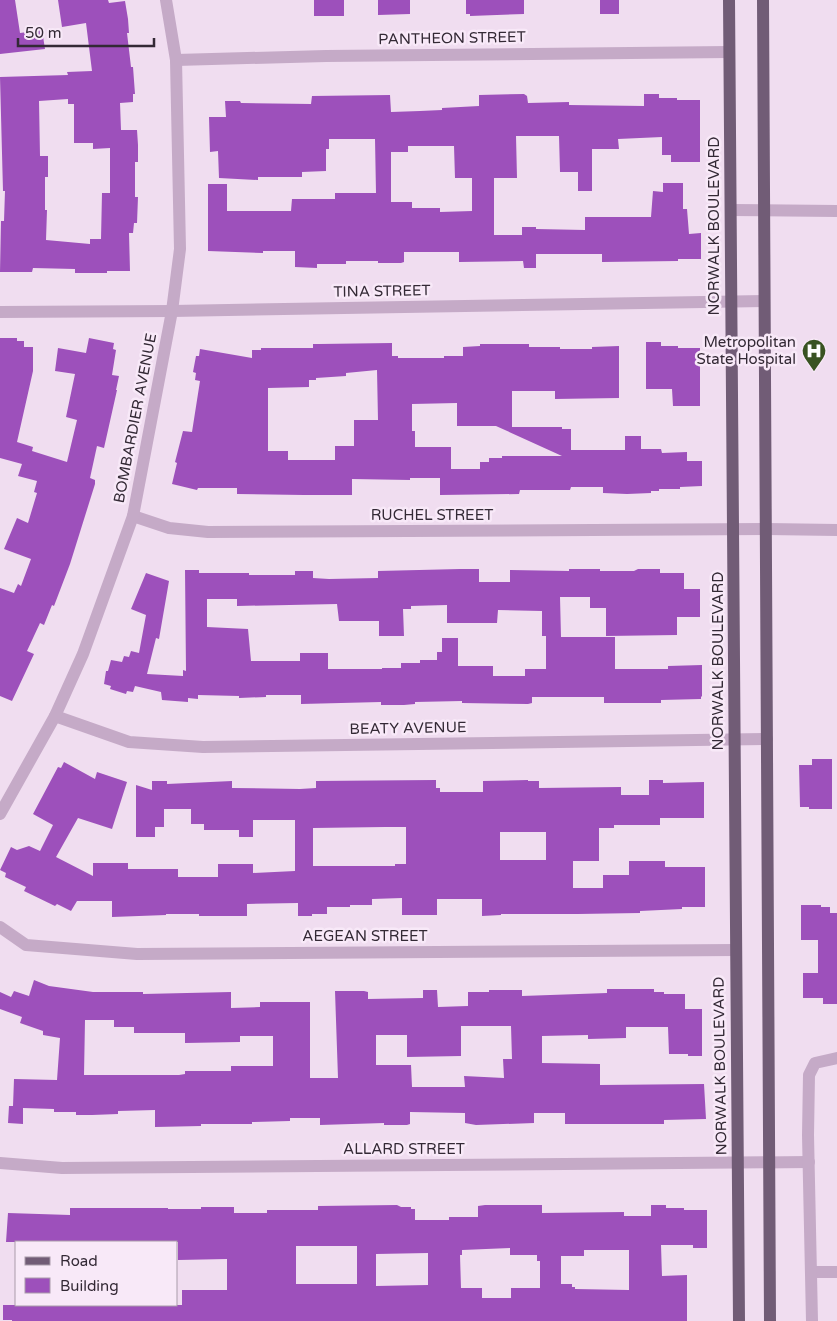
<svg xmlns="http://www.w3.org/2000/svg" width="837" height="1321" viewBox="0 0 837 1321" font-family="'Varela Round',sans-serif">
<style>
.building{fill:#9d50bb;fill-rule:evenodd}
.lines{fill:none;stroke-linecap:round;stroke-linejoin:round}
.minor{stroke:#c5aac7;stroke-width:12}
.major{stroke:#715c76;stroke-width:12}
.labels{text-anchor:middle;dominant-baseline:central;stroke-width:5;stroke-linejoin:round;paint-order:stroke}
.street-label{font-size:15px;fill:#332935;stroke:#f8e9f8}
.poi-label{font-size:15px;fill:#332935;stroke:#f8e9f8;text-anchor:end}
</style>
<rect width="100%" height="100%" fill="#f0ddf0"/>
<g class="building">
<path d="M0,0H15L20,33L42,30L45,49L0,54Z"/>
<path d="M58,0H108L109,3L125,1L128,19L129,33H127L131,67H133L135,94H133V102L120,103L121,130H137L138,145V162H135V197H138L137,223H134L133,233H129L130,271H107V273H75V269L33,268L32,272H0L1,221H4L5,191H3L0,77L68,75L67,72L92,71L86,23L62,27ZM68,99V104H74V143H93V149L110,148V193H102L101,239H90V244L46,240L47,210H45V177H48V156H40L39,101Z"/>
<rect x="314" y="0" width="30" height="16"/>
<path d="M378,0H410V14L378,15Z"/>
<path d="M466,0H524V14L470,16V14H466Z"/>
<rect x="600" y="0" width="19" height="14"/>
<path d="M524,94L527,96L528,103L569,102V105L644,106V94H659V98H677V100H700V162H671V155H662V137L618,139L619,149H592V191H578V172H560L559,136H516L517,178H494V235H522V227H536V229L585,230V217H651L653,191L663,192V183H683V209H687L689,234L701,233V259H678V261L602,262V254H536V268H524L523,261L459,262V252H404V262L401,263H378V261H346V264H317V268L295,267V251H263V253L208,251V184H227V211H291L292,199H335V193H376L375,139H329V149H326V171L302,172V177H258V180L219,178L218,151L210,152L209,117H226L225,101H240L241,103L311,104L312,96L390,95L391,112L420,111L442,110V108L479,106V95ZM408,146H454L455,178H472V211L440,212V208H412V202H391V152H408Z"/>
<path d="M0,338H17V341H24V347H33V371L17,442L33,447L32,451L67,462L77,420L66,417L75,374L55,371L58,348L86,353L89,338L114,343L113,349L116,350L112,375L119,376L116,390H117L104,448L97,446L90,478L95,480V484L70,564L54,606L52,605L44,625L40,623L27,651L34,654L12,701L0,696V588L14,593L18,584L21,586L31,559L4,549L17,518L28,523L37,493L34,492L37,481L18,476L22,464L0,458Z"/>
<path d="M646,342H661V346H678V348H700V406H673L672,389H646Z"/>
<path d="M392,343V356H398V358H444V356H463V347L480,346V344H529V347H560V349H592V347L619,346V398L555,399V391H512V427H562V429H571V450H625V436H641V449H661L662,453L687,452V461H702V486L680,487V489H659V491H651V493L627,494L603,493V487H571L570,490H520L519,494L440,495V478H410V480L352,479V495H304L237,494V488H198L197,490L172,484L177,463L175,462L183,431L192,432L200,381L195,380L196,373L193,372L196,356H199L200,349L252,358V350H261V348H313V344H319ZM377,370L378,420H354V446H335V460H288V451H268V388L309,387V380H316V378L346,376V373ZM457,403V426H496L562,456H502V458H489V462H480V469H451V447H415V431H412V404Z"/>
<path d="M460,569H479V582H510V570L569,571V569H600V571H634L638,569H660V573H684V589H700V617H677V635L606,636V608H590V597H560L561,637H615V669H668V666L702,665V696L701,697V699L661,700V703H604V697H532V703L528,704L462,703V701L415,702V704L404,705H381V702L301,704V695H266V697L239,698V696L198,695V699L188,698V702L162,700L161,692L135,686L133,692L127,691L126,694L110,689L111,686L104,684L106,671H108L111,660L122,662L124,656L129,657L131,651L139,653L146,615L131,609L146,573L169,581L159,639L156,638L147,674L183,676V670L186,671L185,570H199V573H249V575H295V571H313V578L329,579L378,578V571ZM207,599H237V606L337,604L339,621H379V636H404L403,609H411V606L447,605V623H497L498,610L542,611V636H546V669H525V676H493V666H458V638H442V652H437V660H420V663H401V668H382V669H328V653H300V661H251L248,629L207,627Z"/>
<path d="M812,759H832V809H809V807H800L799,765H812Z"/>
<path d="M64,762L95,779L97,772L127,782L112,829L78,818L56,857L93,876V863H128V869H178V877H218V864H253V873L295,871V820H253V837H239V830H204V824H191V809H164V827H155V837H136V785L152,790V781H167V784L232,781V788L300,789L316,788V781L436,780V788H440V792H483V781L528,780V781H539V788L621,787V795H649V780H663V783L704,782V818H660V825H614V828H599V861H573V888H603V875H629V861H665V867H705V907H682V909L640,911V913L578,914H501V915L482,916V899H437V915H402V898L372,899V905H350V907H327V914H312V916H298V903L247,904V916H199V914H166V915L112,917V901H77L71,911L57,904L55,906L24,891L26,887L5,877L6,873L0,870L11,847L17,850L29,846L40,851L53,825L33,814L58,767L61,768ZM385,827H406V864H395V866H313V828ZM500,832H546V860H500Z"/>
<path d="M801,905H821V907H830V913H837V1004H823V998H803V973H818V940H801Z"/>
<path d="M34,980L49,986L93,992H143V994L231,992V1008L260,1007V1002H310V1078H338L335,991H364L368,992V999L423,998V990H437L438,1007L468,1006V992H489V990H522V996L607,993V989H654V992H664V994H685V1009H702V1056H688V1054H669L668,1027H626V1038L588,1039V1035L542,1036V1063L600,1064V1085L704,1084L706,1119L664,1120V1124H565V1113H534V1123L476,1125L465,1123V1113L410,1112V1124L407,1125H384V1123L320,1125V1118H290V1121L252,1122V1124H201V1126L155,1127V1110L118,1111V1114L92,1115H76V1112H54V1109L23,1108V1124L8,1123L9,1106H13L14,1079L57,1080L60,1038L43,1035V1031L20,1023L22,1017L0,1009V992L11,997L14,991L29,996ZM85,1020H114V1027H134V1033H185V1043L240,1042V1036H273V1066H231V1071H185V1074L179,1075H84ZM461,1026H511L512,1059H503L504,1078L464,1076L465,1087H412L411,1065H376V1035H407V1057L461,1056Z"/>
<path d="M397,1205L401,1207H411V1209H415V1220H449V1217H478V1206L485,1205H542V1213L624,1212V1216H651V1205H666V1208H684V1210H707V1248H693V1245H661L662,1276L687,1275V1321H12V1320H3V1305H182V1290H227V1259L178,1260V1242H6L8,1213L70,1215V1208H168V1209H201V1207H234V1213H267V1210H318V1206ZM296,1246H357V1284H296ZM510,1248V1255H537V1261H540V1288H511V1298H482V1288H461L460,1255H462V1250ZM584,1250H629V1290L575,1289V1287H572V1284H561V1256H584ZM428,1253V1285L376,1286V1254Z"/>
</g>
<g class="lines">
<g class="minor">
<path d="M176,60L326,56L729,52"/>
<path d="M731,210L837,211"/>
<path d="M0,312L172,311L764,301"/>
<path d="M133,516L169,528L208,532L767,529L837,530"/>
<path d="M55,716L129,742L203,747L767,739"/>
<path d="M0,814L55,716L83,654L133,516L172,311L180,249L176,60L166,0"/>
<path d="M0,927L26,945L137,954L735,950"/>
<path d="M0,1163L62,1168L809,1162"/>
<path d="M811,1272H837"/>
<path d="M812,1321L808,1135L809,1075L815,1063L837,1058"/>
</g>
<g class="major">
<path d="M729,0L739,1321"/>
<path d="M763,0L770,1321"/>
</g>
</g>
<defs>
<symbol id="hospital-pin" viewBox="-11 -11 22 30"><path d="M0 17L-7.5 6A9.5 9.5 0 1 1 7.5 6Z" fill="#395322" stroke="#f8e9f8"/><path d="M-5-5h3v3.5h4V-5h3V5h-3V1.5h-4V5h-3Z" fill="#fff"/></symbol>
</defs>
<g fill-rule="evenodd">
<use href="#hospital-pin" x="800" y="337" width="28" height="38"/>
</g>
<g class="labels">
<g class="street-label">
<text transform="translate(452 38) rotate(-1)">PANTHEON STREET</text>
<text transform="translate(714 226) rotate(-90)">NORWALK BOULEVARD</text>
<text transform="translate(382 291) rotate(-1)">TINA STREET</text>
<text transform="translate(135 418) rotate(-79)">BOMBARDIER AVENUE</text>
<text x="432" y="515">RUCHEL STREET</text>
<text transform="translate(718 661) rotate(-90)">NORWALK BOULEVARD</text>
<text transform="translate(408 728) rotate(-1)">BEATY AVENUE</text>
<text x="365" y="936">AEGEAN STREET</text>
<text transform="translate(720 1066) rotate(-91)">NORWALK BOULEVARD</text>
<text x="404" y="1149">ALLARD STREET</text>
</g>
<g class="poi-label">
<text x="796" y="342">Metropolitan<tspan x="796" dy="17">State Hospital</tspan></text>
</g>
</g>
<rect x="15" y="1241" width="162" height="65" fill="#f8e9f8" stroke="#a99caa"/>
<rect x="25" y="1257" width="25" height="8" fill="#715c76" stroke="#a99caa"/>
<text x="60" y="1266" font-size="15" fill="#332935">Road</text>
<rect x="25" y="1278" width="25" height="15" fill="#9d50bb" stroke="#a99caa"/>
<text x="60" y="1291" font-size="15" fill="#332935">Building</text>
<path d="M18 38v8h136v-8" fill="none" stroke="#332935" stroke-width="2.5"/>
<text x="25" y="38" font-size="15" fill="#332935" stroke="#f8e9f8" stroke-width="4" paint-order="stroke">50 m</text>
</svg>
